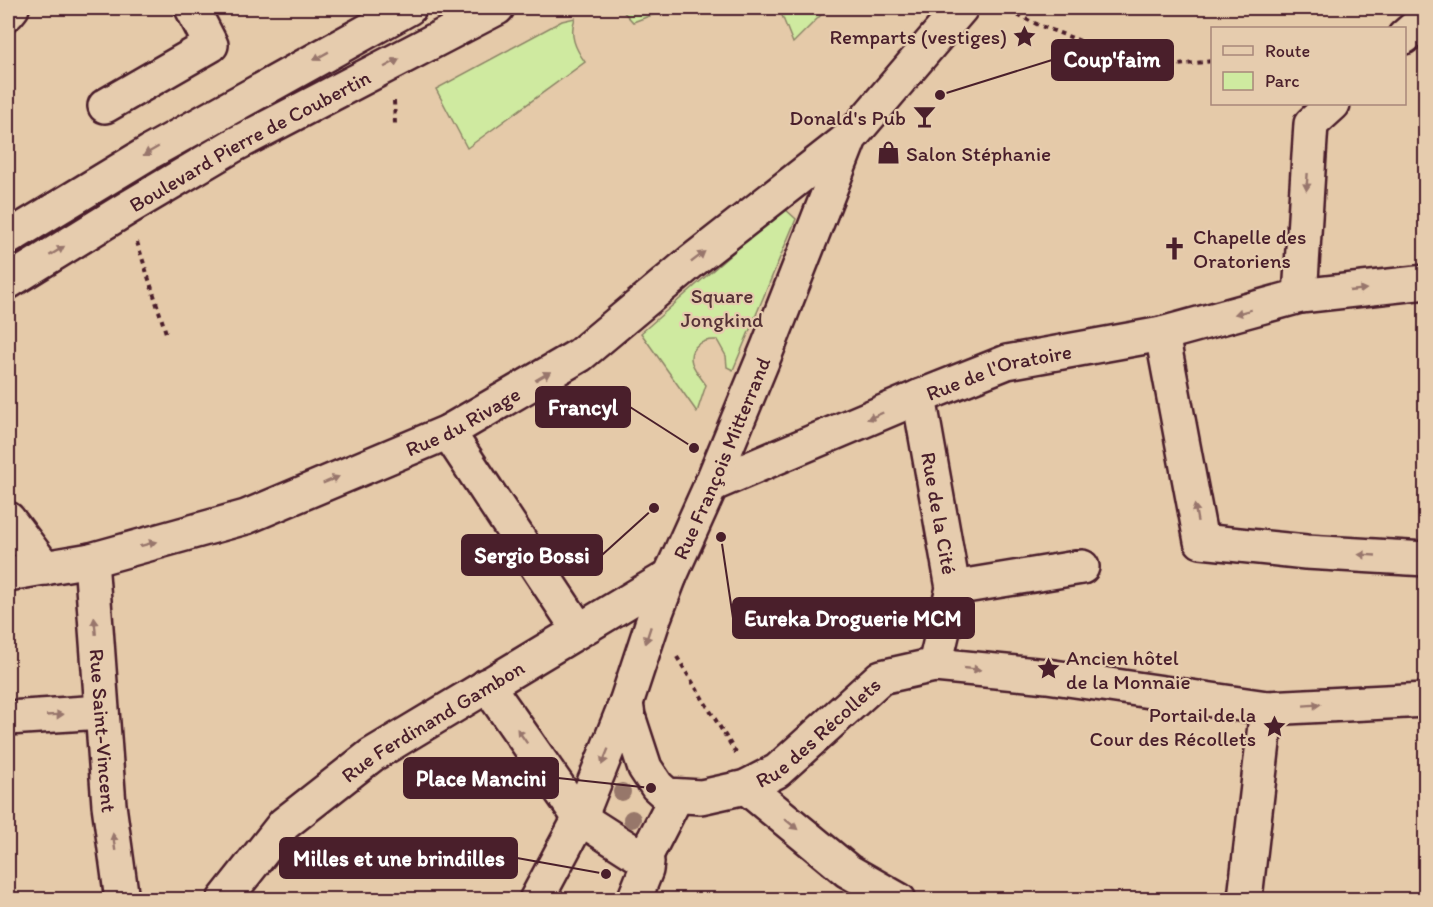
<svg xmlns="http://www.w3.org/2000/svg" width="1433" height="907" viewBox="0 0 1433 907" font-family="Itim,sans-serif">
<style>
.green{fill:#cfeaa0;stroke:#8c8466;stroke-width:1.5}
.lines{fill:none;stroke-linecap:round;stroke-linejoin:round}
.minor-casing{stroke:#4a1f2b;stroke-width:38}
.major-casing{stroke:#4a1f2b;stroke-width:38}
.path{stroke:#4a1f2b;stroke-width:4;stroke-dasharray:4.5 4.5;stroke-linecap:butt}
.minor{stroke:#e6ccae;stroke-width:33}
.major{stroke:#e6ccae;stroke-width:33}
.tree{fill:#97776a}
.oneway{fill:#98766c}
.labels{text-anchor:middle;dominant-baseline:central;stroke-width:4.5;stroke-linejoin:round;paint-order:stroke}
.poi-label{font-size:21px;fill:#4a1f2b;stroke:#e6ccae;text-anchor:end}
.street-label{font-size:21px;fill:#4a1f2b;stroke:#e6ccae}
.park-label{font-size:21px;fill:#573337;stroke:#e6ccae}
.leader{fill:none;stroke:#4a1f2b;stroke-width:2}
.callout-dot{fill:#4a1f2b;stroke:#e6ccae;stroke-width:2}
.callout{fill:#4a1f2b;stroke:#4a1f2b;stroke-width:2}
.callout-label{font-size:22px;text-anchor:middle;font-weight:bold;fill:#fff}
</style>
<rect width="100%" height="100%" fill="#e5caa9"/>
<filter id="ink" filterUnits="userSpaceOnUse"><feTurbulence type="fractalNoise" baseFrequency=".0167" numOctaves="2"/><feDisplacementMap in="SourceGraphic" scale="12" xChannelSelector="R" yChannelSelector="G"/><feConvolveMatrix kernelMatrix="1 2 1 2 8 2 1 2 1" color-interpolation-filters="sRGB"/></filter>
<g filter="url(#ink)">
<g class="green">
<path d="M620,8H671L633,22Z"/>
<path d="M779,8H828L793,43Z"/>
<path d="M575,18C569,35 575,48 585,62L467,148L436,89L562,21Z"/>
<path d="M784,208L796,219L733,370L727,367L726,356L717,340C703,339 687,347 692,363C695,371 701,378 706,385L697,412L641,333Z"/>
</g>
<g class="lines">
<defs>
<g id="minor">
<path d="M8,13L12,8"/>
<path d="M1404,37L1426,18"/>
<path d="M105,106L211,45L192,8"/>
<path d="M1300,296L1311,124L1333,104"/>
<path d="M1162,334L1201,541L1306,552L1426,559"/>
<path id="s1" d="M919,397L953,588L935,665"/>
<path d="M448,432L579,630"/>
<path id="s2" d="M711,485L919,397L1007,362L1162,334L1300,296L1426,282"/>
<path d="M8,519L45,568"/>
<path id="s3" d="M91,560L109,805L122,900"/>
<path id="s4" d="M8,574L91,560L246,517L448,432L580,355L691,262L848,139"/>
<path d="M953,588L1082,567"/>
<path d="M487,685L580,818L644,859L676,797"/>
<path id="s5" d="M626,703L628,716L645,768L657,786L667,795L701,797L746,787L777,771L881,677L935,665L1047,676L1267,708L1426,700"/>
<path d="M8,718L102,712"/>
<path d="M746,787L848,871L899,900"/>
<path d="M1245,898L1267,708"/>
<path id="s6" d="M224,900L284,824L372,755L670,576"/>
<path id="s7" d="M536,900L580,818L626,703L654,618L670,576L711,485L768,347L850,138L961,8"/>
<path d="M634,900L646,870L647,862L644,859"/>
</g>
<g id="major">
<path d="M8,238L150,152L409,8"/>
<path id="s8" d="M8,282L126,209L234,145L497,8"/>
</g>
</defs>
<use href="#minor" class="minor-casing"/>
<use href="#major" class="major-casing"/>
<g class="path">
<path d="M1012,8L1019,16L1041,26L1128,59L1170,66L1212,61"/>
<path d="M394,101L395,124"/>
<path d="M137,242L167,336"/>
<path d="M677,657L736,753"/>
</g>
<use href="#minor" class="minor"/>
<use href="#major" class="major"/>
</g>
<g class="tree">
<circle cx="622" cy="792" r="9"/>
<circle cx="632" cy="819" r="9"/>
</g>
<defs><path id="oneway-solid" d="M-6-.8H1V-3.2L6.5 0L1 3.2V.8H-6Z" transform="scale(1.5)"/></defs>
<g class="oneway">
<use href="#oneway-solid" transform="translate(321 56) rotate(151)"/>
<use href="#oneway-solid" transform="translate(392 63) rotate(-28)"/>
<use href="#oneway-solid" transform="translate(151 151) rotate(150)"/>
<use href="#oneway-solid" transform="translate(1307 182) rotate(94)"/>
<use href="#oneway-solid" transform="translate(57 251) rotate(-32)"/>
<use href="#oneway-solid" transform="translate(698 257) rotate(-38)"/>
<use href="#oneway-solid" transform="translate(1358 290) rotate(-6)"/>
<use href="#oneway-solid" transform="translate(1243 312) rotate(165)"/>
<use href="#oneway-solid" transform="translate(543 376) rotate(-30)"/>
<use href="#oneway-solid" transform="translate(875 416) rotate(157)"/>
<use href="#oneway-solid" transform="translate(331 480) rotate(-23)"/>
<use href="#oneway-solid" transform="translate(1196 513) rotate(-100)"/>
<use href="#oneway-solid" transform="translate(148 544) rotate(-15)"/>
<use href="#oneway-solid" transform="translate(1367 555) rotate(-177)"/>
<use href="#oneway-solid" transform="translate(95 626) rotate(-95)"/>
<use href="#oneway-solid" transform="translate(648 635) rotate(108)"/>
<use href="#oneway-solid" transform="translate(972 669) rotate(6)"/>
<use href="#oneway-solid" transform="translate(1312 705) rotate(-4)"/>
<use href="#oneway-solid" transform="translate(55 715) rotate(-3)"/>
<use href="#oneway-solid" transform="translate(522 736) rotate(-125)"/>
<use href="#oneway-solid" transform="translate(605 757) rotate(112)"/>
<use href="#oneway-solid" transform="translate(791 824) rotate(39)"/>
<use href="#oneway-solid" transform="translate(114 842) rotate(-98)"/>
</g>
</g>
<defs>
<symbol id="sight-bare" viewBox="-9 -9 18 18"><path d="M0-6L1.8-2.2L6-1.7L2.9 1.2L3.7 5.4L0 3.3L-3.7 5.4L-2.9 1.2L-6-1.7L-1.8-2.2Z" fill="#4a1f2b" stroke="#e6ccae" stroke-width="2.5" paint-order="stroke"/></symbol>
<symbol id="bar-bare" viewBox="-9 -9 18 18"><path d="M-6-5H6L.8 .8V4.5H3.5V6h-7V4.5H-.8V.8Z" fill="#4a1f2b" stroke="#e6ccae" stroke-width="2.5" paint-order="stroke"/></symbol>
<symbol id="shop-bare" viewBox="-9 -9 18 18"><path d="M-5-2.5h2.3a2.7 3.5 0 0 1 5.4 0H5L5.5 6h-11ZM-1.5-2.5h3a1.5 2.3 0 0 0-3 0Z" fill="#4a1f2b" stroke="#e6ccae" stroke-width="2.5" paint-order="stroke"/></symbol>
<symbol id="church-bare" viewBox="-9 -9 18 18"><path d="M-1.2-6h2.4v3.5h3.3v2.4h-3.3V6h-2.4V-.1h-3.3v-2.4h3.3Z" fill="#4a1f2b" stroke="#e6ccae" stroke-width="2.5" paint-order="stroke"/></symbol>
</defs>
<g fill-rule="evenodd">
<use href="#sight-bare" x="1008" y="20" width="33" height="33"/>
<use href="#bar-bare" x="908" y="100" width="33" height="33"/>
<use href="#shop-bare" x="872" y="136" width="33" height="33"/>
<use href="#church-bare" x="1158" y="232" width="33" height="33"/>
<use href="#sight-bare" x="1032" y="652" width="33" height="33"/>
<use href="#sight-bare" x="1258" y="710" width="33" height="33"/>
</g>
<g class="labels">
<g class="poi-label">
<text x="1007" y="36">Remparts (vestiges)</text>
<text x="906" y="117">Donald's Pub</text>
<text x="906" y="153" text-anchor="start">Salon Stéphanie</text>
<text x="1193" y="236" text-anchor="start">Chapelle des<tspan x="1193" dy="24">Oratoriens</tspan></text>
<text x="1066" y="657" text-anchor="start">Ancien hôtel<tspan x="1066" dy="24">de la Monnaie</tspan></text>
<text x="1256" y="714">Portail de la<tspan x="1256" dy="24">Cour des Récollets</tspan></text>
</g>
<g class="street-label">
<text stroke="none"><textPath href="#s8" startOffset="280">Boulevard Pierre de Coubertin</textPath></text>
<text stroke="none"><textPath href="#s2" startOffset="310">Rue de l'Oratoire</textPath></text>
<text stroke="none"><textPath href="#s4" startOffset="482">Rue du Rivage</textPath></text>
<text stroke="none"><textPath href="#s7" startOffset="480">Rue François Mitterrand</textPath></text>
<text stroke="none"><textPath href="#s1" startOffset="118">Rue de la Cité</textPath></text>
<text stroke="none"><textPath href="#s6" startOffset="278">Rue Ferdinand Gambon</textPath></text>
<text stroke="none"><textPath href="#s3" startOffset="171">Rue Saint-Vincent</textPath></text>
<text stroke="none"><textPath href="#s5" startOffset="274">Rue des Récollets</textPath></text>
</g>
<g class="park-label">
<text x="722" y="295">Square<tspan x="722" dy="24">Jongkind</tspan></text>
</g>
</g>
<path class="leader" d="M940 95L1052 60M694 448L630 407M654 508L602 555M721 537L733 618M651 788L558 778M606 874L517 858"/>
<g class="callout-dot">
<circle cx="940" cy="95" r="6"/>
<circle cx="694" cy="448" r="6"/>
<circle cx="654" cy="508" r="6"/>
<circle cx="721" cy="537" r="6"/>
<circle cx="651" cy="788" r="6"/>
<circle cx="606" cy="874" r="6"/>
</g>
<g class="callout">
<rect x="1052" y="40" width="121" height="40" rx="6"/>
<rect x="536" y="387" width="94" height="40" rx="6"/>
<rect x="462" y="535" width="140" height="40" rx="6"/>
<rect x="733" y="598" width="241" height="40" rx="6"/>
<rect x="404" y="758" width="154" height="40" rx="6"/>
<rect x="280" y="838" width="237" height="40" rx="6"/>
</g>
<g class="callout-label">
<text x="1112" y="67">Coup'faim</text>
<text x="583" y="415">Francyl</text>
<text x="532" y="563">Sergio Bossi</text>
<text x="853" y="626">Eureka Droguerie MCM</text>
<text x="481" y="786">Place Mancini</text>
<text x="399" y="866">Milles et une brindilles</text>
</g>
<rect width="1433" height="907" fill="none" stroke="#e6ccae" stroke-width="30"/>
<rect x="15" y="15" width="1403" height="877" fill="none" stroke="#4a1f2b" stroke-width="2" filter="url(#ink)"/>
<rect x="1211" y="27" width="195" height="78" fill="#e6ccae" stroke="#a8877a" stroke-width="1.5"/>
<rect x="1223" y="46" width="30" height="9" fill="#e6ccae" stroke="#a8877a" stroke-width="1.5"/>
<text x="1265" y="57" font-size="18" fill="#4a1f2b">Route</text>
<rect x="1223" y="72" width="30" height="18" fill="#cfeaa0" stroke="#a8877a" stroke-width="1.5"/>
<text x="1265" y="87" font-size="18" fill="#4a1f2b">Parc</text>
</svg>
